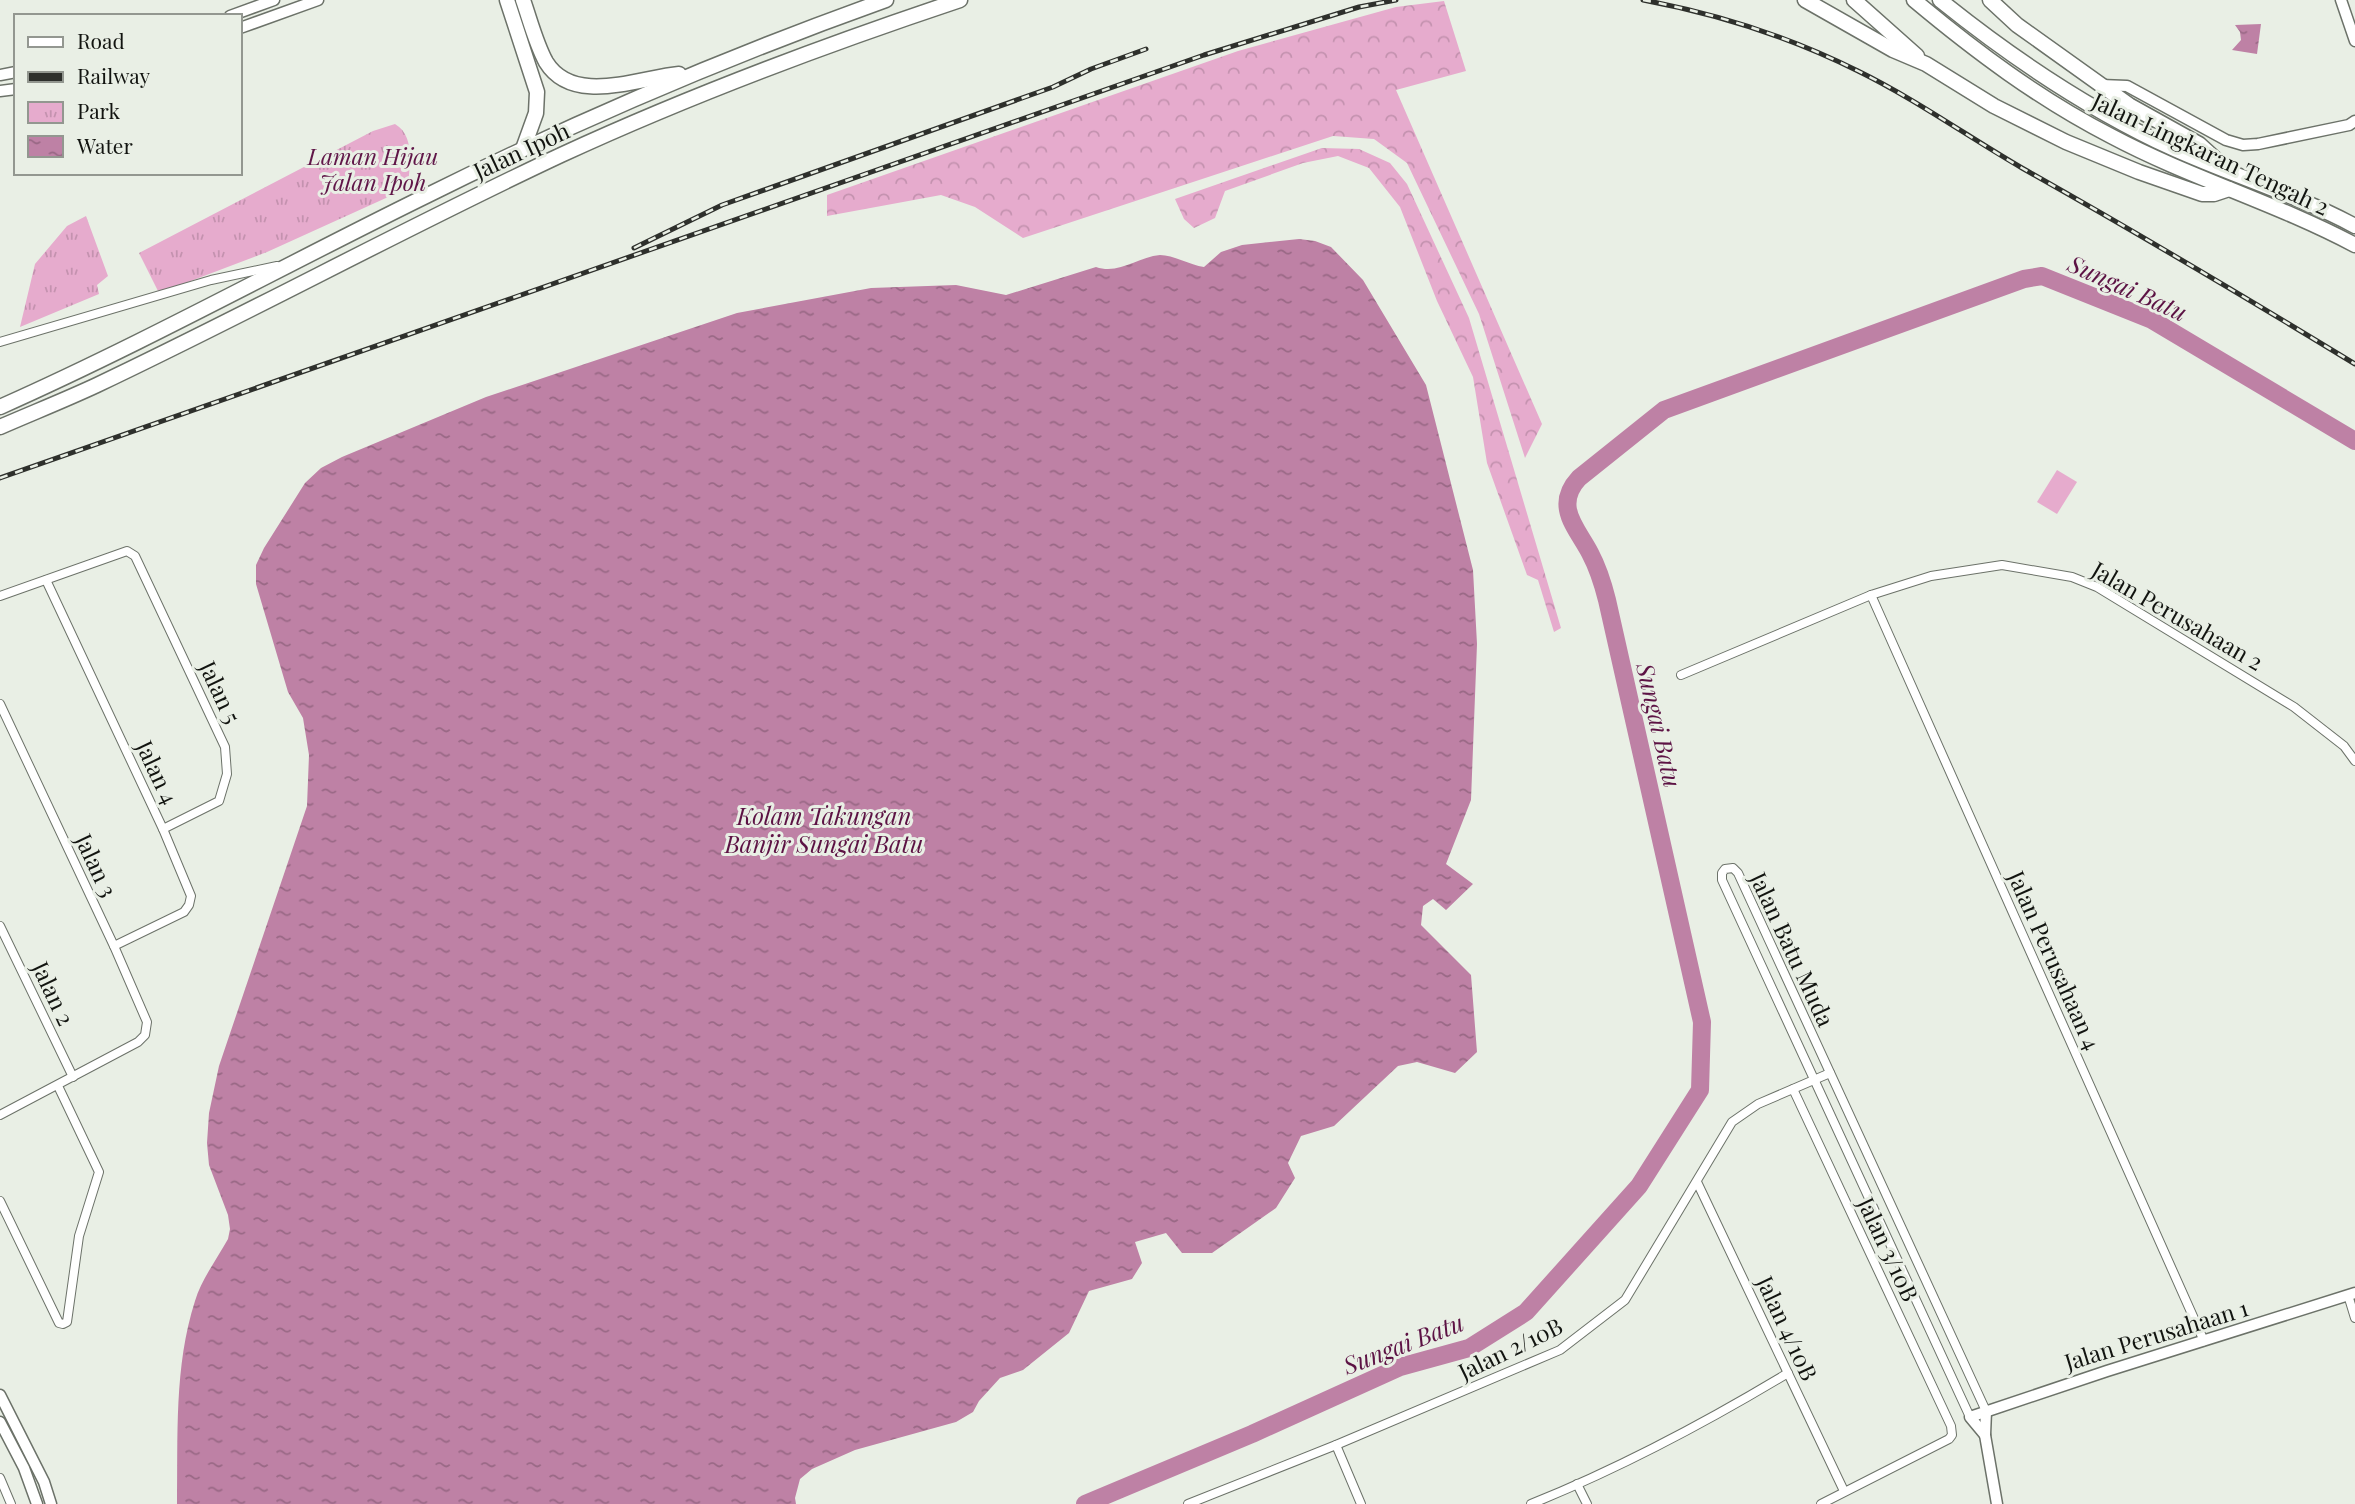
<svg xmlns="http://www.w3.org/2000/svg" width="2355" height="1504" viewBox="0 0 2355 1504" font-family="'Playfair Display',serif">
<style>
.forest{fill:url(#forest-crowns)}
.park{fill:url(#park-tufts)}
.pitch{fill:#e6abcd}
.water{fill:url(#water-ripples)}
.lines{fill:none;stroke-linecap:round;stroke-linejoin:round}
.river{stroke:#be81a5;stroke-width:18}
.street-casing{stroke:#6c7269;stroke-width:10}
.secondary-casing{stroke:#6c7269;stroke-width:13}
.highway-casing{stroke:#6c7269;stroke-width:17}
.street{stroke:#fff;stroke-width:8}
.secondary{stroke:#fff;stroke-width:10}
.highway{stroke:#fff;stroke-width:14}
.rail-casing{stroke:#2e302c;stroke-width:5}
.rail{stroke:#e9efe5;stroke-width:2.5;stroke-dasharray:8;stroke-linecap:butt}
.labels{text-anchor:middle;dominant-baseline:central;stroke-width:6;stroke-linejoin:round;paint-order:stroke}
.street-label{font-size:23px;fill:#121410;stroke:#e9efe5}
.park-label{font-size:23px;font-style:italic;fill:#601648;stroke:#e9efe5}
.water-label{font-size:24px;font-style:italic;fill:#5c1244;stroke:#e9efe5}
</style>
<defs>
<pattern id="forest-crowns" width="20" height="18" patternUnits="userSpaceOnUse" patternTransform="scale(1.75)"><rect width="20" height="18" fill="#e6abcd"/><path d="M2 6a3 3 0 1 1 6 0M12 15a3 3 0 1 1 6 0" fill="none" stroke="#c492af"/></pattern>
<pattern id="park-tufts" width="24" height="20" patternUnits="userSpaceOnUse" patternTransform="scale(1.75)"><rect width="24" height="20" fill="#e6abcd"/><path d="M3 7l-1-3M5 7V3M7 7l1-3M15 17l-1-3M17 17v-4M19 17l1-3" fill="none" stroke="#c492af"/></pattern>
<pattern id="water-ripples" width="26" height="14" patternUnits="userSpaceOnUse" patternTransform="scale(1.75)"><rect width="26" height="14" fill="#be81a5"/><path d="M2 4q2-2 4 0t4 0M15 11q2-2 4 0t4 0" fill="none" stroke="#996885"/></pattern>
</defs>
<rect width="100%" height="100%" fill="#e9efe5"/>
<g class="forest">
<path d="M1444,1L1466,71L1396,90L1542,424L1525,458L1479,314L1407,163L1374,139L1333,136L1023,238L975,207L941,195L827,216V195L1238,51L1396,7Z"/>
<path d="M1322,148L1359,149L1390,163L1407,184L1469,318L1561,628L1554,632L1538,580L1527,575L1487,463L1473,377L1437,301L1400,207L1369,168L1338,156L1303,163L1225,191L1215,218L1194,228L1184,219L1175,199Z"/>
</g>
<g class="park">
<path d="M395,124C416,136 409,167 408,188L267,252L159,293L139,253L373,131Z"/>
<path d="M86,216L108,276L97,285L99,294L20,327L35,264L67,226Z"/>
</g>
<path class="pitch" d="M2057,470L2077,482L2057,514L2037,502Z"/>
<g class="water">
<path d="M2261,24L2257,54L2232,50L2241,40L2240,32L2235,25Z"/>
<path d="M1299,239L1315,241L1331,247L1363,280L1426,385L1473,570L1477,644L1471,800L1446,864L1473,884L1446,910L1433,899L1423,906L1421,925L1471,975L1477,1052L1455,1073L1417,1062L1398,1066L1334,1126L1301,1136L1288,1163L1295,1178L1276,1208L1212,1253H1182L1166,1233L1135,1242L1142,1263L1132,1279L1089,1291L1069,1333L1023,1370L1000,1378L979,1401L973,1412L956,1422L855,1450L812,1469L800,1479L795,1498L796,1504H177C178,1437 174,1366 195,1301C201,1280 217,1259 228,1239L230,1229L228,1215L209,1165L207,1143L209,1113L219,1066L307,806L309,755L303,718L288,692L256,584V565L264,548L305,483L321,468L342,457L486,397L737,313L871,288L956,285L1006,295L1096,267C1119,275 1137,257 1160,255C1173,255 1190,265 1204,267L1221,252L1242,245Z"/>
</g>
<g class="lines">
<path class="river" d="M1085,1504L1252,1434L1400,1367L1469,1348L1526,1312L1639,1186L1700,1090L1702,1022L1607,600C1603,584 1598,568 1590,553C1577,528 1553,506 1579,478L1664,410L2024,279L2042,276L2152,320L2355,441"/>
<defs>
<g id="street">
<path d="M0,342L211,280L277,266"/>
<path d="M46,580L163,829L191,896L189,905L184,912L114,946"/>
<path d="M1871,595L2204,1341"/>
<path d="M0,596L127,551L135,556L225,747L227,774L219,801L163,829"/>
<path d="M1681,675L1871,595L1931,576L2002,565L2072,577L2097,587L2294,707L2344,746L2355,761"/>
<path d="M0,704L114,946L147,1022L145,1035L138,1042L0,1115"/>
<path d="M0,926L73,1077"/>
<path d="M1793,1089L1951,1426L1952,1435L1949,1439L1821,1504"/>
<path d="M1697,1182L1844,1491"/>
<path d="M0,1201L59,1323L63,1324L67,1322L79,1236L99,1172L58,1086"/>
<path d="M2348,1295L2355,1318"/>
<path d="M1970,1417L1722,880V873L1725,869L1733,868L1738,873L1986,1411"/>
<path d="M1336,1445L1361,1504"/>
<path d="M0,1478L11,1504"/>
<path d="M1577,1484L1587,1504"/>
<path d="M1188,1504L1336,1445L1560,1350L1625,1300L1732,1122L1758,1104L1830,1073"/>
<path d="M1531,1504C1620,1468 1705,1423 1788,1373"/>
</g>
<g id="secondary">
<path d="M2341,0L2355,41"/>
<path d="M230,16L274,0"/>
<path d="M240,28L318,0"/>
<path d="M0,75L16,72"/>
<path d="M2101,85L2127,86L2226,140L2243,145L2258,144L2349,125L2355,121"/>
<path d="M0,91L16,89"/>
<path d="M0,1395L44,1482L51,1504"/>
<path d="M1986,1411L1985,1435L1997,1504"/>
<path d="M0,1422L24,1468L37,1504"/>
<path d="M1985,1435L1970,1417L2107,1371L2355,1293"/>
</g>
<g id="highway">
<path d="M507,0L537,92L536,113L523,149"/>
<path d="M523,0C530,20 536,44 546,62C573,106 638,78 679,74"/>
<path d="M1805,0L1893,50L1926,64L1994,106L2066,142L2139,172L2202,194H2214L2229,189"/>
<path d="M1854,0L1917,56"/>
<path d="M1914,0C1975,51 2039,99 2111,136C2190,178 2276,203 2355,245"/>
<path d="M1940,0C2012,58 2089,110 2174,149C2234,176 2297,195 2355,226"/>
<path d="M1990,0L2017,25L2129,105L2199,144L2222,165"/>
<path d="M0,407C146,342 285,265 428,195C577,121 729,56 886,0"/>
<path d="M0,427C32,413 65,400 97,385C253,311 405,228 561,155C691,95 825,45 960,0"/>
</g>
</defs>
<use href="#street" class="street-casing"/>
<use href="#secondary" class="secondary-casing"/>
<use href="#highway" class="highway-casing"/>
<use href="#street" class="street"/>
<use href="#secondary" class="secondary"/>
<use href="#highway" class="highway"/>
<defs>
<g id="rail">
<path d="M1643,0C1718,14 1790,37 1858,71C1915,99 1967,136 2022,168C2134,231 2245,297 2355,364"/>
<path d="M634,248L722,205L1053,87L1091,69L1146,49"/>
<path d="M0,478L1204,55L1359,7L1396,0"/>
</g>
</defs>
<use href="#rail" class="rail-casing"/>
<use href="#rail" class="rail"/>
</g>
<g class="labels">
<g class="street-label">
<text transform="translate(521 150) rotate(-25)">Jalan Ipoh</text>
<text transform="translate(2211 153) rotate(25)">Jalan Lingkaran Tengah 2</text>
<text transform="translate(2178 615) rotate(30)">Jalan Perusahaan 2</text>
<text transform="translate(221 692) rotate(65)">Jalan 5</text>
<text transform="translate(158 772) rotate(65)">Jalan 4</text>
<text transform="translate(97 865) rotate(65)">Jalan 3</text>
<text transform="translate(1793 949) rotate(65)">Jalan Batu Muda</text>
<text transform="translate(2055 960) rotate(66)">Jalan Perusahaan 4</text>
<text transform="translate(54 993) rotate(65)">Jalan 2</text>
<text transform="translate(1889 1249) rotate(65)">Jalan 3/10B</text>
<text transform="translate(1788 1328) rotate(65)">Jalan 4/10B</text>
<text transform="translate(2156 1334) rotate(-17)">Jalan Perusahaan 1</text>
<text transform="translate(1510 1348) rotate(-26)">Jalan 2/10B</text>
</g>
<g class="park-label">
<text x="373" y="155">Laman Hijau<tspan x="373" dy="26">Jalan Ipoh</tspan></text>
</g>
<g class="water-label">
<text transform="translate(2128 287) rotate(24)">Sungai Batu</text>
<text transform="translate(1660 725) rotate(77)">Sungai Batu</text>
<text x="824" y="815">Kolam Takungan<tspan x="824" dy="28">Banjir Sungai Batu</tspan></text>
<text transform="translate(1403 1343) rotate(-21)">Sungai Batu</text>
</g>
</g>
<rect x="14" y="14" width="228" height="161" fill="#e9efe5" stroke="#939790" stroke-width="2"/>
<rect x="28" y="37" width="35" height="10" fill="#ffffff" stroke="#939790" stroke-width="2"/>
<text x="77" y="49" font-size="21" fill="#121410">Road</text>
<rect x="28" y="72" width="35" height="10" fill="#2e302c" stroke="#939790" stroke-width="2"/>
<text x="77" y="84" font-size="21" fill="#121410">Railway</text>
<rect x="28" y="102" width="35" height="21" fill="url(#park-tufts)" stroke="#939790" stroke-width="2"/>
<text x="77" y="119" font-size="21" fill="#121410">Park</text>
<rect x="28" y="136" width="35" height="21" fill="url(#water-ripples)" stroke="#939790" stroke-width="2"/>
<text x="77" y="154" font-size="21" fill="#121410">Water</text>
</svg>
